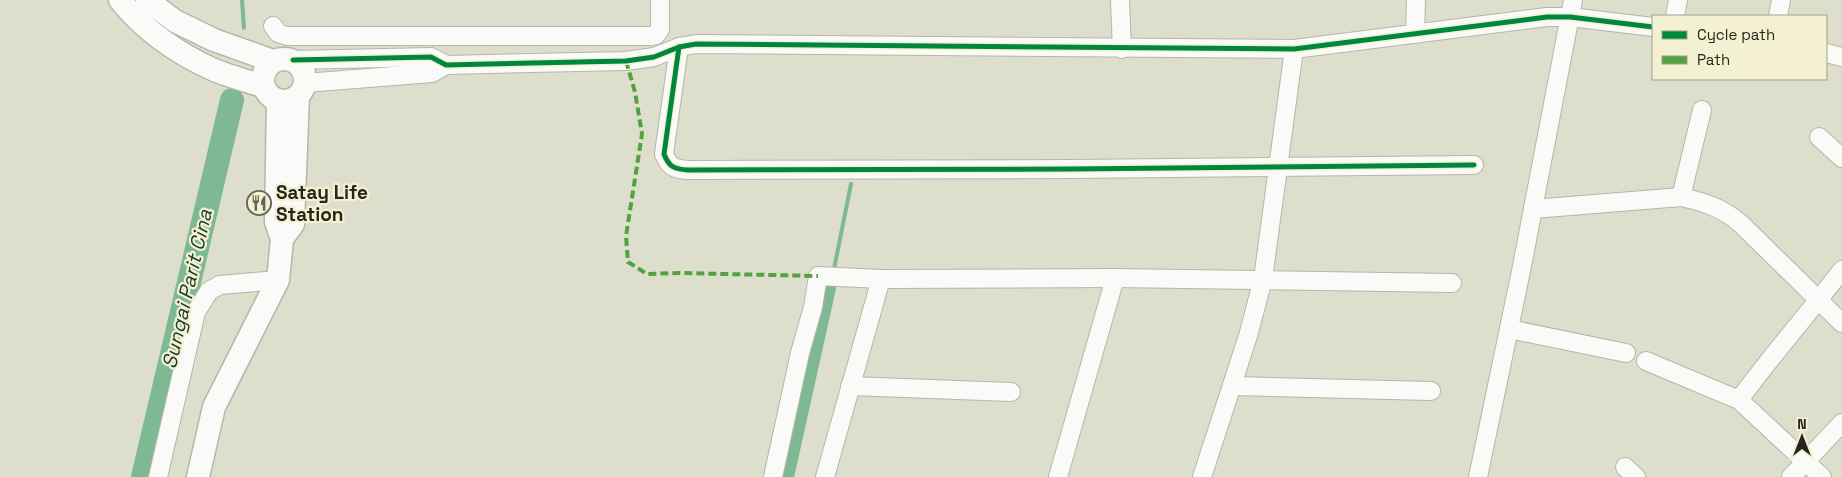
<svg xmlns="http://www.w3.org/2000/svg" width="1842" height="477" viewBox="0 0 1842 477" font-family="'Space Grotesk',sans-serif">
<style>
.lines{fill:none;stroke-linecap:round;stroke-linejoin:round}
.stream{stroke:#7fb993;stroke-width:4}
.canal{stroke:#7fb993;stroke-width:14}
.river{stroke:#7fb993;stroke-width:24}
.minor-casing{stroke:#b6b6a9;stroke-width:20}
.major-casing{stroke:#b6b6a9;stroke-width:25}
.minor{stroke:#fafaf8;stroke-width:18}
.major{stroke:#fafaf8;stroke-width:22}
.quiet{stroke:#51a340;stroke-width:4;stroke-dasharray:8 4;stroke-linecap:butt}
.cycleway-casing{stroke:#f3f1d2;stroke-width:8}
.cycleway{stroke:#00873e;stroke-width:5}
.labels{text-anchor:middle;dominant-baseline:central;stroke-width:4.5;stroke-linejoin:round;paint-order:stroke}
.poi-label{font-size:19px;font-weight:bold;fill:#27261a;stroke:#f3f1d2;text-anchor:start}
.water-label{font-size:20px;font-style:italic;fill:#193d29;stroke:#f3f1d2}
</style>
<rect width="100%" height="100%" fill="#dedecd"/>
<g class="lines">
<g class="stream">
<path d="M242,0L244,28"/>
<path d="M834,269L851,184"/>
</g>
<path class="canal" d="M787,477L829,288"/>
<path class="river" d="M143,477L232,100"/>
<defs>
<g id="minor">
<path d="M1120,0L1122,49"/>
<path d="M1675,16L1678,0"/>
<path d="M1778,16L1781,0"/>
<path d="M273,26L278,33L287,36H650L656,35L660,29V0"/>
<path d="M1415,34L1416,0"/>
<path d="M679,47L664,154C669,167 674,169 688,170L1071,169L1474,165"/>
<path d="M1826,53L1842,57"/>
<path d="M293,60L431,57L446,65L626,61L654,57L679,47L696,44L1294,49L1547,17H1570L1653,27"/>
<path d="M305,83L432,73L446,65"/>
<path d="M1819,137L1842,158"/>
<path d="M1681,197L1702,110"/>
<path d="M1533,209L1681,197C1704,202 1723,208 1741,224L1842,323"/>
<path d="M1509,329L1626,353"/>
<path d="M1646,361L1739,400L1822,477"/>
<path d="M850,386L1011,392"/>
<path d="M1232,386L1431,391"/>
<path d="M1739,400C1772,355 1808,314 1842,270"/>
<path d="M1625,467L1636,477"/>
<path d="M158,477L196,312L209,291L220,285L278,280"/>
<path d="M773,477L800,353L813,307L818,276L881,279L1115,278L1452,283"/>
<path d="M825,477L881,279"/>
<path d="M1058,477L1115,278"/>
<path d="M1202,477L1248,336L1263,279L1294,49"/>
<path d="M1478,477L1521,271L1573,0"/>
<path d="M1791,477L1842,423"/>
</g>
<g id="major">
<path d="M120,0C145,31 175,52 212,69C228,76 247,81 263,86"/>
<path d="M147,0L175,21L214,40L273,61"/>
<circle cx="284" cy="80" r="21"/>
<path d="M282,239L293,224L298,96"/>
<path d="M198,477L214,407L278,280L282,239L276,222L278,100"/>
</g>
</defs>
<use href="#minor" class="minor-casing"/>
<use href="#major" class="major-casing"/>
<use href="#minor" class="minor"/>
<use href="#major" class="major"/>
<path class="quiet" d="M626,61L635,92L642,134L626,236L628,262L647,274L679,273L818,276"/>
<defs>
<g id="cycleway">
<path d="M679,47L664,154C669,167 674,169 688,170L1071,169L1474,165"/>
<path d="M293,60L431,57L446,65L626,61L654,57L679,47L696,44L1294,49L1547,17H1570L1653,27"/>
</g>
</defs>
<use href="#cycleway" class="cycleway-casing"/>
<use href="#cycleway" class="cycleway"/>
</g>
<defs>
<symbol id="restaurant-ring" viewBox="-11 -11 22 22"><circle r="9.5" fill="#f3f1d2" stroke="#676659" stroke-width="1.5"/><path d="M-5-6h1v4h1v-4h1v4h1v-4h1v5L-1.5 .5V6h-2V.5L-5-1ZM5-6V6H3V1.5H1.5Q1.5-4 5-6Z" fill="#676659"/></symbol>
</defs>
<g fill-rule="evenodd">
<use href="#restaurant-ring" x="245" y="189" width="28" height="28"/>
</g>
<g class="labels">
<g class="poi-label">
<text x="276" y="192">Satay Life<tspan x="276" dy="22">Station</tspan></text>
</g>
<g class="water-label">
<text transform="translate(187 289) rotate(-77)">Sungai Parit Cina</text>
</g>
</g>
<rect x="1652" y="15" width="175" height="65" fill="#f3f1d2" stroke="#a1a088"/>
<rect x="1662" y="31" width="25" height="8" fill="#00873e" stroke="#a1a088"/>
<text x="1697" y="40" font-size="15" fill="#27261a">Cycle path</text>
<rect x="1662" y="56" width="25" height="8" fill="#51a340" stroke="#a1a088"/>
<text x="1697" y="65" font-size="15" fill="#27261a">Path</text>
<g transform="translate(1802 437)" stroke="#f3f1d2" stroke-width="4" paint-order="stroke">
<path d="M0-4L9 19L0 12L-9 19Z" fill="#27261a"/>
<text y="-8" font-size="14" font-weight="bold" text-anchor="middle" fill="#27261a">N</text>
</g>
</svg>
